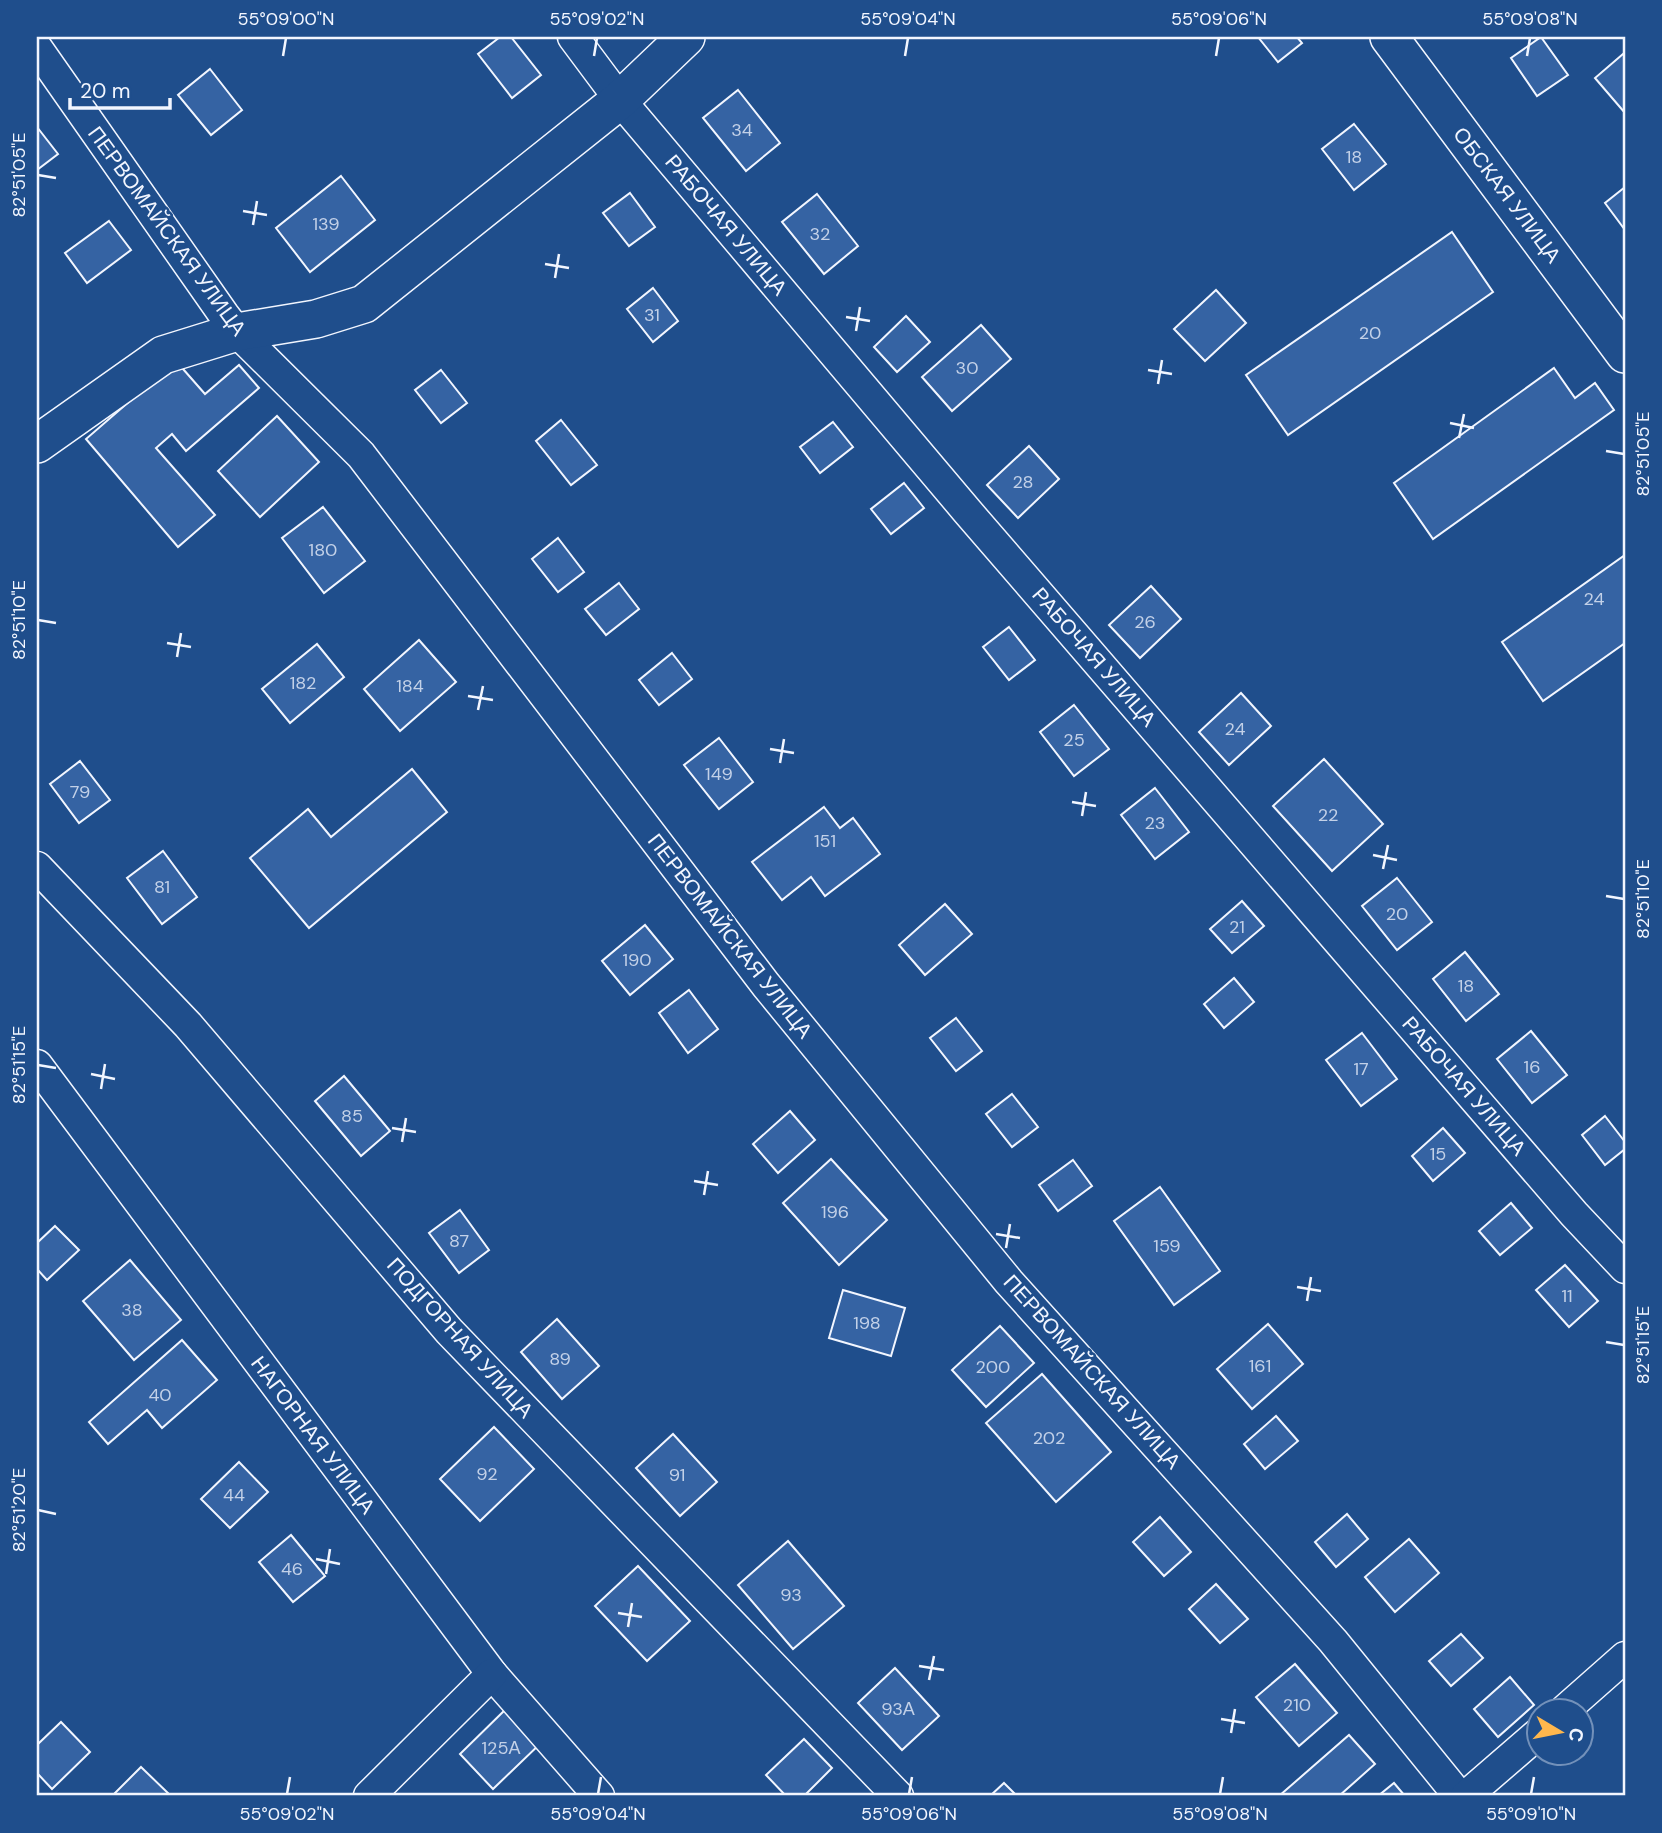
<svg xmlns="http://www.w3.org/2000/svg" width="1662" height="1833" viewBox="0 0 1662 1833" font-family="'DM Sans',sans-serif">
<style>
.building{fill:#3563a3;stroke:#f2f6ff;stroke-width:2}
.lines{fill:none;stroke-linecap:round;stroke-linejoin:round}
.minor-casing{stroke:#f2f6ff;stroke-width:33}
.tertiary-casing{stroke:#f2f6ff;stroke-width:40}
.minor{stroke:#1f4e8c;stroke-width:30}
.tertiary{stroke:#1f4e8c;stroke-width:37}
.ticks{fill:none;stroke:#f2f6ff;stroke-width:2.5}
.labels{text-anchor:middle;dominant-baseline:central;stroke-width:5;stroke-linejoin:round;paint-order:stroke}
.number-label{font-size:18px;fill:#c3d1e8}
.street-label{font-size:21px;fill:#f2f6ff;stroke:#1f4e8c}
.neatline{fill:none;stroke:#f2f6ff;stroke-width:2.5}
.ticks-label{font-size:18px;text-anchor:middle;fill:#f2f6ff}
</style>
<rect width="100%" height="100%" fill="#1f4e8c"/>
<g class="building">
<path d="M500,37H511L541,75L512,98L478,54Z"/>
<path d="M1258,37H1297L1302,43L1278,62Z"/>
<path d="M1541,37L1568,75L1537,96L1511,58Z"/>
<path d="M1623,54L1625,57V113L1595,78Z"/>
<path d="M210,69L242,110L211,135L178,95Z"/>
<path d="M738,90L780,143L746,171L703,118Z"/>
<path d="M1354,124L1386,164L1354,190L1322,149Z"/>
<path d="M37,127L58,154L37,170Z"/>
<path d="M341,176L375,220L310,272L276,228Z"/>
<path d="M1625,187V230L1605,203Z"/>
<path d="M630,193L655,227L629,246L603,213Z"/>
<path d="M817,194L858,246L824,274L782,222Z"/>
<path d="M109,221L131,250L87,283L65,253Z"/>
<path d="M1452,232L1493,292L1288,435L1246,375Z"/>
<path d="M653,288L678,321L653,342L627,309Z"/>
<path d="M1216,290L1246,323L1205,361L1174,329Z"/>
<path d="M906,316L930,342L897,372L874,347Z"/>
<path d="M981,325L1011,359L952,411L922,377Z"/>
<path d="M176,361L205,394L239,365L259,388L186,451L172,434L156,448L215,515L178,547L86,439Z"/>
<path d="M1554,368L1575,398L1595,383L1614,410L1433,539L1394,483Z"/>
<path d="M441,370L467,403L441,423L415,390Z"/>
<path d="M277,416L319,462L260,517L218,471Z"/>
<path d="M561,420L597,465L571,485L536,441Z"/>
<path d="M833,422L853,447L820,473L800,447Z"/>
<path d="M1029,446L1059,479L1018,518L987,485Z"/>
<path d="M904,483L924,508L891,534L871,509Z"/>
<path d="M323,507L365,561L324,593L282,538Z"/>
<path d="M558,538L584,572L558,592L532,559Z"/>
<path d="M1625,555V643L1543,701L1502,642Z"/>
<path d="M619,583L639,609L606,635L585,609Z"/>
<path d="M1151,586L1181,619L1140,658L1109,625Z"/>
<path d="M1009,627L1035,660L1009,680L983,647Z"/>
<path d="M419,640L456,682L400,731L364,689Z"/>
<path d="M317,644L344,677L290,723L262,689Z"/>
<path d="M672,653L692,679L659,705L639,680Z"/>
<path d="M1241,693L1271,726L1229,765L1199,732Z"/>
<path d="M1074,705L1109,749L1074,776L1040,732Z"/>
<path d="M719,738L753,782L719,809L684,765Z"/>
<path d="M1324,759L1383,824L1332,871L1273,806Z"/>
<path d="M80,761L110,800L79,823L50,784Z"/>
<path d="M412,769L447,812L309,928L250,858L308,809L331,837Z"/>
<path d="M1155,788L1189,832L1155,859L1121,815Z"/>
<path d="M824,807L840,828L853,818L880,854L825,896L811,877L782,900L752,862Z"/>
<path d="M163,851L197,897L162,924L127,878Z"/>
<path d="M1397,878L1432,922L1397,950L1362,906Z"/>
<path d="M1242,901L1264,926L1232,953L1210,929Z"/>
<path d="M945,904L972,934L925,975L899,945Z"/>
<path d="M645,925L673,959L630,995L602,961Z"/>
<path d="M1465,952L1499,994L1466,1021L1433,979Z"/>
<path d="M1234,978L1254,1002L1224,1028L1204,1004Z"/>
<path d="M689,990L718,1029L688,1053L659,1013Z"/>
<path d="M956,1018L982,1051L956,1071L930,1038Z"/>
<path d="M1531,1031L1567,1075L1532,1103L1497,1059Z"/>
<path d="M1362,1033L1397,1079L1361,1106L1326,1060Z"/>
<path d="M344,1076L390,1131L361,1156L315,1101Z"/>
<path d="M1012,1094L1038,1127L1012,1147L986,1114Z"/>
<path d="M790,1111L815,1140L778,1173L753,1144Z"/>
<path d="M1605,1116L1625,1142V1149L1605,1165L1582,1135Z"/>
<path d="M1443,1128L1465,1153L1433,1181L1412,1156Z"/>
<path d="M831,1159L887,1220L839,1265L783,1203Z"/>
<path d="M1073,1160L1092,1186L1058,1211L1039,1185Z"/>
<path d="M1160,1187L1220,1271L1174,1305L1114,1221Z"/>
<path d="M1511,1203L1532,1228L1500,1255L1479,1231Z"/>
<path d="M460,1210L489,1250L459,1273L429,1233Z"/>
<path d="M55,1226L79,1250L47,1280L37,1269V1243Z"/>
<path d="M130,1260L181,1320L134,1360L83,1301Z"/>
<path d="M1565,1265L1598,1301L1569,1327L1536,1290Z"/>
<path d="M843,1290L905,1308L891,1356L829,1338Z"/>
<path d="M557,1319L599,1366L562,1399L521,1352Z"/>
<path d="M1268,1324L1303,1364L1252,1409L1217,1369Z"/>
<path d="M1000,1326L1034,1363L986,1407L952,1370Z"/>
<path d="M182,1340L217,1380L162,1428L147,1410L108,1444L89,1422Z"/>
<path d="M1042,1374L1111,1452L1056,1502L986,1423Z"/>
<path d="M1276,1416L1298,1441L1265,1469L1244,1444Z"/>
<path d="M494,1427L534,1469L480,1521L440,1479Z"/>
<path d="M673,1434L717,1482L680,1516L636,1468Z"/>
<path d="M239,1462L268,1492L230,1528L201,1499Z"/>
<path d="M1347,1514L1368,1539L1336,1567L1315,1542Z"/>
<path d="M1160,1517L1191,1552L1164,1576L1133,1542Z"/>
<path d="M291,1535L325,1576L293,1602L259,1562Z"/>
<path d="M1409,1539L1439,1573L1395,1612L1365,1577Z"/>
<path d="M788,1541L844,1606L793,1649L738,1585Z"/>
<path d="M638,1566L690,1621L647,1661L595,1606Z"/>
<path d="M1216,1584L1248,1619L1220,1643L1189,1609Z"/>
<path d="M1461,1634L1483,1658L1451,1686L1429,1661Z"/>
<path d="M1295,1664L1337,1713L1299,1746L1256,1697Z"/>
<path d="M895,1668L939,1716L902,1750L858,1703Z"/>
<path d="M1510,1677L1534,1705L1498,1737L1474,1709Z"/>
<path d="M509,1706L543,1741L493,1789L460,1754Z"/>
<path d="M61,1722L90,1752L52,1789L37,1773V1745Z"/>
<path d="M1349,1735L1375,1764L1339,1796H1279Z"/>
<path d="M804,1739L832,1768L804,1796H786L766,1775Z"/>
<path d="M141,1767L171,1796H112Z"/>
<path d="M1004,1783L1017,1796H990Z"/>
<path d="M1394,1783L1405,1796H1378Z"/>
</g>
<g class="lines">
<defs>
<g id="minor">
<path d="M573,37L620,100L967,511L1574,1214L1625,1268"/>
<path d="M37,48L224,315L237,332L361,455L766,985L1009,1282L1333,1641L1459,1796"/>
<path d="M37,867L188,1025L449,1331L898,1796"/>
<path d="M37,1065L492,1674L599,1796"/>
<path d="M1565,1710L1625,1657"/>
<path d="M369,1796L492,1674"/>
<path d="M1466,1796L1540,1732"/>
</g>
<g id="tertiary">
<path d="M1389,37L1625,354"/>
<path d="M37,444L163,355L237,332L316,319L364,304L620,100L686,37"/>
</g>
</defs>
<use href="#minor" class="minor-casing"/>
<use href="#tertiary" class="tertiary-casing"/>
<use href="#minor" class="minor"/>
<use href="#tertiary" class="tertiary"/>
</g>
<path class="ticks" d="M283,56L286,38M594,56L597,38M905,56L908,38M1216,56L1219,38M1527,56L1530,38M38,175L56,178M243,211L267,215M253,225L257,201M545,264L569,268M555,278L559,254M846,317L870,321M856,331L860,307M1148,370L1172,374M1158,384L1162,360M1450,423L1474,428M1459,438L1464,414M1606,451L1624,454M38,620L56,623M167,643L191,647M177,657L181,633M468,696L493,700M478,710L483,686M770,749L794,753M780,763L784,739M1072,802L1096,806M1082,816L1086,792M1373,855L1397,860M1383,869L1388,845M1606,896L1624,899M38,1065L56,1068M91,1074L115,1079M101,1089L105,1064M392,1128L416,1132M402,1142L406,1118M694,1181L718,1185M704,1195L708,1171M996,1234L1020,1238M1006,1248L1010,1224M1297,1287L1321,1291M1307,1301L1311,1277M1606,1342L1624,1345M38,1510L56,1514M316,1559L340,1564M326,1574L330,1549M618,1613L642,1617M628,1627L632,1603M919,1666L944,1670M929,1680L934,1656M1221,1719L1245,1723M1231,1733L1235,1709M287,1794L290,1777M598,1794L601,1777M909,1794L912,1777M1220,1794L1223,1777M1531,1794L1534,1777"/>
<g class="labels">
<g class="number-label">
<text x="742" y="130">34</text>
<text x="1354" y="157">18</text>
<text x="326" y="224">139</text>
<text x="820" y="234">32</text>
<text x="652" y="315">31</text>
<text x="1370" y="333">20</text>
<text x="967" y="368">30</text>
<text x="1023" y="482">28</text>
<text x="323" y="550">180</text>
<text x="1594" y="599">24</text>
<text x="1145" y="622">26</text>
<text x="303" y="683">182</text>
<text x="410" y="686">184</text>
<text x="1235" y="729">24</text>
<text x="1074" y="740">25</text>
<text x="719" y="774">149</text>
<text x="80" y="792">79</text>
<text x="1328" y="815">22</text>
<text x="1155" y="823">23</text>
<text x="825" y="841">151</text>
<text x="162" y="887">81</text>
<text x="1397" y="914">20</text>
<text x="1237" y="927">21</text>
<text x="637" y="960">190</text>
<text x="1466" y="986">18</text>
<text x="1532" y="1067">16</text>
<text x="1361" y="1069">17</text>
<text x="352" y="1116">85</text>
<text x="1438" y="1154">15</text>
<text x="835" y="1212">196</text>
<text x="459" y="1241">87</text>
<text x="1167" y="1246">159</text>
<text x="1567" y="1296">11</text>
<text x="132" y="1310">38</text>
<text x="867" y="1323">198</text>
<text x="560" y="1359">89</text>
<text x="1260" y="1366">161</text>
<text x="993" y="1367">200</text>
<text x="160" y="1395">40</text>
<text x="1049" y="1438">202</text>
<text x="487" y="1474">92</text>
<text x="677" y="1475">91</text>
<text x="234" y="1495">44</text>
<text x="292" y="1569">46</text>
<text x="791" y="1595">93</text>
<text x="1297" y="1705">210</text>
<text x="898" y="1709">93А</text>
<text x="501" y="1748">125А</text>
</g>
<g class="street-label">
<text transform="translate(1507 195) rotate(53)">ОБСКАЯ УЛИЦА</text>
<text transform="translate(726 225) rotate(50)">РАБОЧАЯ УЛИЦА</text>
<text transform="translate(167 231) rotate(54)">ПЕРВОМАЙСКАЯ УЛИЦА</text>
<text transform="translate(1094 657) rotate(49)">РАБОЧАЯ УЛИЦА</text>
<text transform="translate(730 936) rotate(52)">ПЕРВОМАЙСКАЯ УЛИЦА</text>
<text transform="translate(1464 1086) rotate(49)">РАБОЧАЯ УЛИЦА</text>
<text transform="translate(460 1338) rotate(48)">ПОДГОРНАЯ УЛИЦА</text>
<text transform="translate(1092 1372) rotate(48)">ПЕРВОМАЙСКАЯ УЛИЦА</text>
<text transform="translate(313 1435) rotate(53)">НАГОРНАЯ УЛИЦА</text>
</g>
</g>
<rect width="1662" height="1833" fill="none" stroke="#1f4e8c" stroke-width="77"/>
<g transform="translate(1560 1732) rotate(100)"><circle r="33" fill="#1f4e8c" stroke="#7391ba" stroke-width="2"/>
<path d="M0-5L12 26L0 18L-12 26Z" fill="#ffb74d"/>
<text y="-10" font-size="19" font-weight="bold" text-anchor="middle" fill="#f2f6ff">С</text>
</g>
<path d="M70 98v10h100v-10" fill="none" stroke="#f2f6ff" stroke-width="3.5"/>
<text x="80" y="98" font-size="21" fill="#f2f6ff" stroke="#1f4e8c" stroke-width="5" paint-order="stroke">20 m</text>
<rect x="38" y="38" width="1586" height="1756" class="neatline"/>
<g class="ticks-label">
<text x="286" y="25">55°09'00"N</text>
<text x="597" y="25">55°09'02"N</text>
<text x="908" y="25">55°09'04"N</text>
<text x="1219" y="25">55°09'06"N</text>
<text x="1530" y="25">55°09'08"N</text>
<text transform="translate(19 175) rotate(-90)" y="6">82°51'05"E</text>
<text transform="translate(1643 454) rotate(-90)" y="6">82°51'05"E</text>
<text transform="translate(19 620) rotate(-90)" y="6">82°51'10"E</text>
<text transform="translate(1643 899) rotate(-90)" y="6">82°51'10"E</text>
<text transform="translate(19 1065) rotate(-90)" y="6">82°51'15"E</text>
<text transform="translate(1643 1345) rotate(-90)" y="6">82°51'15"E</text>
<text transform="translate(19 1510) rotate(-90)" y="6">82°51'20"E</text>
<text x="287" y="1820">55°09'02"N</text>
<text x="598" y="1820">55°09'04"N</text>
<text x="909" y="1820">55°09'06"N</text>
<text x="1220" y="1820">55°09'08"N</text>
<text x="1531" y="1820">55°09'10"N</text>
</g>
</svg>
